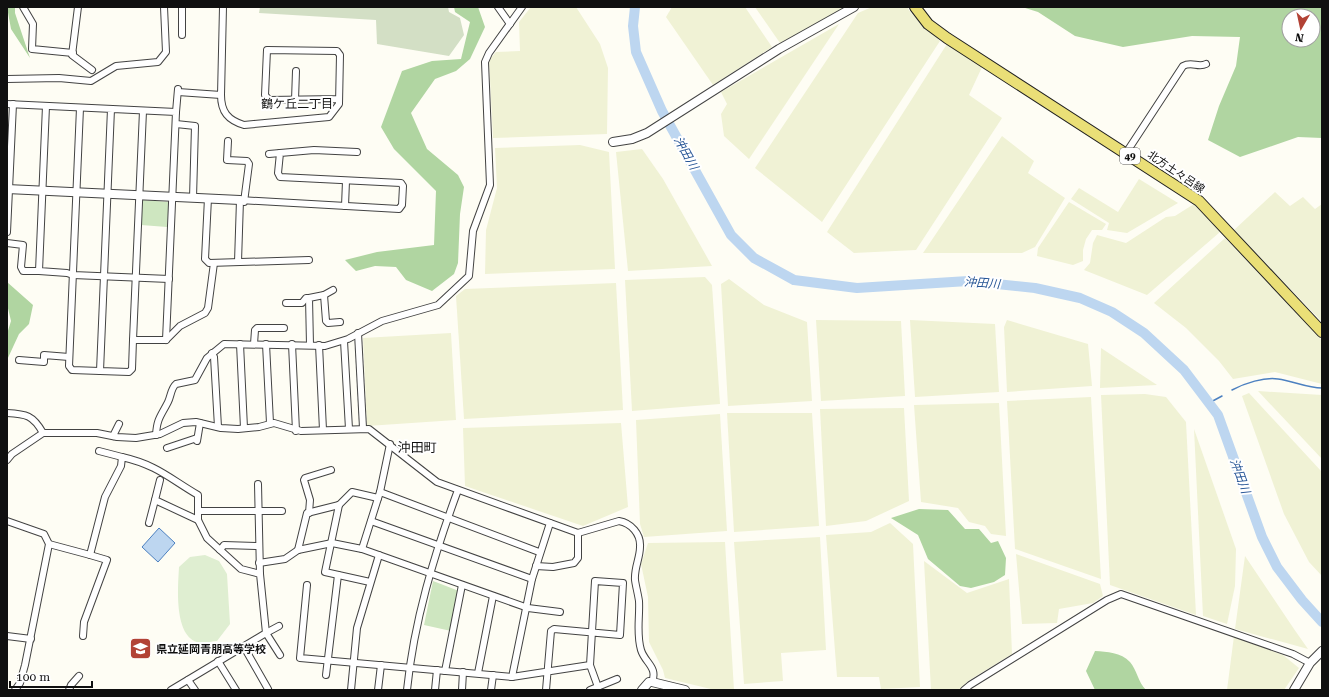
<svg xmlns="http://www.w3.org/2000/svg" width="1329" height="697" viewBox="0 0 1329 697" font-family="'Roboto Serif','Noto Sans JP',serif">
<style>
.farmland{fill:#f0f2d5}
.green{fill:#cee6c0}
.forest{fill:#b0d5a1;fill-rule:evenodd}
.cemetery{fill:#d3dfc5}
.pitch{fill:#dfeed1}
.water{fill:#bdd6f0;stroke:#4c80c0}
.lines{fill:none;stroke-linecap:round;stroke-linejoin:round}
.stream{stroke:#4c80c0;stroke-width:1.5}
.river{stroke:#bdd6f0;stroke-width:10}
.minor-casing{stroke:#434343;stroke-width:8}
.tertiary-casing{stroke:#434343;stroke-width:10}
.primary-casing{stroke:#212121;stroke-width:12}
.minor{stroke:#fff;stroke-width:6}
.tertiary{stroke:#fff;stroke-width:8}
.primary{stroke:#eadf77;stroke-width:10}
.labels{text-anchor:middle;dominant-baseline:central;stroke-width:4;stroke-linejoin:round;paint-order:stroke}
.shield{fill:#fff;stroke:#585858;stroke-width:1}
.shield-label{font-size:10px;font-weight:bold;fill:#101010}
.street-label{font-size:11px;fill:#101010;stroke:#fff}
.poi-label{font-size:11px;font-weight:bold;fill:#101010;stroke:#fff;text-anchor:start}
.neighbourhood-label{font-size:12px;fill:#101010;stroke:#fff}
.water-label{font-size:12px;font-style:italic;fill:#255495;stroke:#fff}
.quarter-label{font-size:13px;fill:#101010;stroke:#fff}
</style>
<rect width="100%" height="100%" fill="#fefdf4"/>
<g class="farmland">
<path d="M531,7H576L600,44L608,68L607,134L493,138L489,60L496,52L520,51L519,22Z"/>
<path d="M672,7H745L772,47L713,85L666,17Z"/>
<path d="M755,7H849L780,43Z"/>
<path d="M872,7H907L911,13L940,41L822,222L755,168L858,13Z"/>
<path d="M839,24L749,159L724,136L721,114L727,104L721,92Z"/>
<path d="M947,44L983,65L969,95L1002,118L916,250L854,253L827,232Z"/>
<path d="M1002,136L1034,161L1028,173L1065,198L1035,247L1022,253H923Z"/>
<path d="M580,145L609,152L615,269L485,274L486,230L497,188L495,148Z"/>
<path d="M642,149L663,179L712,266L628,271L616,152Z"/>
<path d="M1139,179L1178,203L1127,233L1107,230L1109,223L1071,199L1079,188L1118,212Z"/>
<path d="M1275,192L1290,206L1303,197L1315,209L1322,204V322L1234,230Z"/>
<path d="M1069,202L1106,224L1102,230H1092L1086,239L1083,250V261L1073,265L1037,256L1038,248Z"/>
<path d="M1194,204L1220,232L1147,295L1084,270L1090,263L1093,243L1097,235L1126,243L1166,217L1175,216Z"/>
<path d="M1225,238L1322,340V384L1275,372L1233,379L1219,361L1186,328L1154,303Z"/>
<path d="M705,277L712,285L720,404L632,411L625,280Z"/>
<path d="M729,279L764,305L807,322L812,401L728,406L721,284Z"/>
<path d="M616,283L623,410L464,419L456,296L465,289Z"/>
<path d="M816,320L901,321L905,396L821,401Z"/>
<path d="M910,320L995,324L999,392L915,397Z"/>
<path d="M1007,320L1088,344L1092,386L1007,392L1004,327Z"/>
<path d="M451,333L456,420L367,426L363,338Z"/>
<path d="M1101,348L1157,385L1100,388Z"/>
<path d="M1258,391L1322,395V459Z"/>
<path d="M1249,393L1322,472V576L1309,562L1284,514L1242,396Z"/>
<path d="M1145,394L1166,397L1186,422L1196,615L1110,585L1101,395Z"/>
<path d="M1091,397L1101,579L1015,549L1007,401Z"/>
<path d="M999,403L1006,536L991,534L985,526L969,522L958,508L921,502L914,405Z"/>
<path d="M904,408L909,501L866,521L826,526L820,409Z"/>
<path d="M727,413H812L819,526L734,532Z"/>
<path d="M720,414L727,531L644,537L640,524L636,420Z"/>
<path d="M621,423L628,507L583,526L465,486L463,428Z"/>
<path d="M1194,429L1236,549L1235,586L1227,624L1203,616Z"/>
<path d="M890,523L913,544L920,687L881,689L879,677H837L826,535L871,532Z"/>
<path d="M820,537L826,650L781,653L783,681L744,684L734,542Z"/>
<path d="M725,542L734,690H715L665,678L663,670L649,642L648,597L641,564L648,543Z"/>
<path d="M1016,554L1100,584L1103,596L1093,603L1059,609L1057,623L1022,624Z"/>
<path d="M1245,556L1294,629L1308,649L1235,629Z"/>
<path d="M924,561L967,593L1009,579L1012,654L968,681L960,689L931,690Z"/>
<path d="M1234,636L1283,655L1299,668L1284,690H1227Z"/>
</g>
<g class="green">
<path d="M143,200L169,202L167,227L141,225Z"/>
<path d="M433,581L459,591L451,631L424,625Z"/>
</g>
<g class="forest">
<path d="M7,7H15V13L30,58L11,29Z"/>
<path d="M454,7H478L485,27L470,59L456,71L435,79L411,113L427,149L458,175L464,187L460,214L458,263L454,274L432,291L406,280L396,267L375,266L356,271L345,260L377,252L434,245L436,191L394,149L381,127L402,71L432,61L461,59L470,22L455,12Z"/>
<path d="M1022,7H1322V138L1298,137L1240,157L1208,140L1219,106L1236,66L1240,37L1192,36L1123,47L1075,36L1038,12ZM1289,16H1313V40H1289Z"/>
<path d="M7,282L33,305L29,324L19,334L7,360V334L11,321L7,304Z"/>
<path d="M919,509L948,510L965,529H979L991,543L998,541L1006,558L1005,575L994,582L971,588L960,586L928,559L918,535L891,518Z"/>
<path d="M1095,651C1107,652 1121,652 1130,662C1137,670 1138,682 1146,690H1095L1086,671Z"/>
</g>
<path class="cemetery" d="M260,7H448L449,12L460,18L464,35L449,56L377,44L376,20L259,13Z"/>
<path class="pitch" d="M205,555L219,561L227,574L230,624L217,641C213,641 207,643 202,643C173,641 178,587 179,567L190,557Z"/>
<path class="water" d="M159,528L175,543L158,562L142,547Z"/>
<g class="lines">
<g class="stream">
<path d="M1232,390C1245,383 1264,377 1278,379C1293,381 1307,388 1322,388"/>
<path d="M1209,403L1222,396"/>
</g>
<path class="river" d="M635,7L633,26L636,52L662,111L731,235L754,258L794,280L857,288L968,281L1035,288L1080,298L1112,312L1144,333L1184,370L1218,415L1262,537L1277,567L1302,600L1322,622"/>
<defs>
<g id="minor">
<path d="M23,7L33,24L32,49L73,53"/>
<path d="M78,7L72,55L92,70"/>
<path d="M182,7V35"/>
<path d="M498,7L510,24"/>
<path d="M7,79L59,78L91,81L116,66L158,62L166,52L164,7"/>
<path d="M178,92L221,95L223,7"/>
<path d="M221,95C221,112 228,120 244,125L329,117L339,104L340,55L337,51L267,50L265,95L269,100L339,99"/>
<path d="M295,100L296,71"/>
<path d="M7,104L176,112L166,340H133L132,369L129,372L100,371L111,109"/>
<path d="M46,106L39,271L67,273L73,275L169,279"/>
<path d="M80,108L69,366L72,370L100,371"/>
<path d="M176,112L178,89"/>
<path d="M176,124L195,126L193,198"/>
<path d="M228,141L227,160L247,161L249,164L244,202"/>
<path d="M1126,153L1183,66C1192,61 1198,68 1206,64"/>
<path d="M269,154L280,153"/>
<path d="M208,198L205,259L209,263L309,260"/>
<path d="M345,206L346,181"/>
<path d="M7,232L13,104"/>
<path d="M7,243L23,245L21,267L23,271H39"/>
<path d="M238,262L240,200L399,209L402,205L403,186L401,183L280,177L278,173L280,153L314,150L357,152"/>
<path d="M324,295L333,290"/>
<path d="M286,303H302L306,298H309"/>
<path d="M358,333L363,428"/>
<path d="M133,340L143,111"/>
<path d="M166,340L180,326L205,313L208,308L214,263"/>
<path d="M344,341L349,429"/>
<path d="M240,344L244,428"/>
<path d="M254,344L255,330L257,328H284"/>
<path d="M266,344L270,423"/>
<path d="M292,344L296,431"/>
<path d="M310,345L309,298L324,295L326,321L328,323L340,322"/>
<path d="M319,345L323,430"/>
<path d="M212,353L214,357L218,427"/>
<path d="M19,360L44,362V355L69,357"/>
<path d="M7,413C26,414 33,415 43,433H97L117,437L136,438L160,434L183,423L196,422L221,428L238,429L259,427L274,423L301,431L369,429L437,482L578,533L619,521C631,523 641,534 640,547C640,558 634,568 635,580C636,587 638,594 639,601C640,617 636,633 641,650C645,663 658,667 652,682"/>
<path d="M156,435C157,418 161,416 168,402C171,396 171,388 176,384L195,380L207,358L224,344L325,346L348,339L382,321L438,305L469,276L473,231L490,185L485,62L489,53L522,7"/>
<path d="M113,436L119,424"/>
<path d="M197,441L200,423"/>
<path d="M167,448L197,438"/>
<path d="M99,451L122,457"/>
<path d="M7,460L12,454L43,433"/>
<path d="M160,480L155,500L198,520"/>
<path d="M258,484L260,574"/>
<path d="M380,492L539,552"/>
<path d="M339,505L325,572L370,582"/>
<path d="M198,511H282"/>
<path d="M309,513L310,500L304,480L305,478L331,470"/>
<path d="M7,521L44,534L49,544L25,665L20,683L15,690"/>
<path d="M371,521L532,579"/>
<path d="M149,523L155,500"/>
<path d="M49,544L90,555L105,497L121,466L122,457C157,465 169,478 198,495V520L207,538L241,569L260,574L266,633L171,690"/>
<path d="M362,549L380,492L390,444"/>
<path d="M220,550L224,545L258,546"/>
<path d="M298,550L307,513L339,505L352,492L378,498"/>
<path d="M259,563L285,559L298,550L332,543L362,549L528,608L560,612"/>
<path d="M536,566L553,567L574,563L578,558V533"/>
<path d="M307,585L300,658L512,677L590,665L595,581L623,583L620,635L554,629L551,631L546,690"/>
<path d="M279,626L266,633L280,655"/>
<path d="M7,636L31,639"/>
<path d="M83,636L84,622L107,560L90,555"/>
<path d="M244,647L268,689"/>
<path d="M218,661L236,690"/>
<path d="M590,665L598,687"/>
<path d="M445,671L462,585"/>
<path d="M478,673L493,596"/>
<path d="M326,675L338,575"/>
<path d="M512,677L532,579L550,523"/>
<path d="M188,680L195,690"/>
<path d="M69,690L71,685L79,676"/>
<path d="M351,690L357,628L379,555"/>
<path d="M378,690L381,665"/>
<path d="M407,690C414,621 434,555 458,490"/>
<path d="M435,690L437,670"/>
<path d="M462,690L463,672"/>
<path d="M491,690L493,675"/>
<path d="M590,690L617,679"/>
<path d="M964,690L970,685L1107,600L1121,594L1293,654L1310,663"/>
</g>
<g id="tertiary">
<path d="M613,142L632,139L647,133L779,49L854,7"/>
<path d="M7,189L240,200"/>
<path d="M642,690L649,682H652L685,690"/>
<path d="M1294,690L1310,663L1322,651"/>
</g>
<path id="primary" d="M915,7L928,24L947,38L1199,201L1322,332"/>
</defs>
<use href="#minor" class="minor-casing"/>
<use href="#tertiary" class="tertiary-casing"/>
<use href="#primary" class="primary-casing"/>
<use href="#minor" class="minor"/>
<use href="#tertiary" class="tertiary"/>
<use href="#primary" class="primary"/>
</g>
<defs>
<symbol id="school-square" viewBox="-11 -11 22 22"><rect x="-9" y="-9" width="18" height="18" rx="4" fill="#b24235" stroke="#fff"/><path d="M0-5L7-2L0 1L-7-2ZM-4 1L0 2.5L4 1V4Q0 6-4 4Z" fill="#fff"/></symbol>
</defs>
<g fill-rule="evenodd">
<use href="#school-square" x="128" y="636" width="25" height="25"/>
</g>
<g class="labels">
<rect class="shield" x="1120" y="148" width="20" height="16" rx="3"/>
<g class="shield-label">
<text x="1130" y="156">49</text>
</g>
<g class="street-label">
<text transform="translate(1176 172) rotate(34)">北方土々呂線</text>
</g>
<g class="poi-label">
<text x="156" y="649">県立延岡青朋高等学校</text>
</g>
<g class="neighbourhood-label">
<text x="297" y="104">鶴ケ丘二丁目</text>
</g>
<g class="water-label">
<text transform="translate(686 153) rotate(61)">沖田川</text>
<text transform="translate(982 283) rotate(4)">沖田川</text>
<text transform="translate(1240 476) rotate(70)">沖田川</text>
</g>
<g class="quarter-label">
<text x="417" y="447">沖田町</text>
</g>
</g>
<rect width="1329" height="697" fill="none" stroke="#101010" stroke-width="16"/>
<g transform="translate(1301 28) rotate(189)"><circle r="19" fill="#ffffff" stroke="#9f9f9f"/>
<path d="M0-3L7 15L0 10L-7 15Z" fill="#b24235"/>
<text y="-6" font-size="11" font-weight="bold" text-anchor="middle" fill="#101010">N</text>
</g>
<path d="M10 681v6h82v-6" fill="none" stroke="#101010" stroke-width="2"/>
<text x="16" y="681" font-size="12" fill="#101010" stroke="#ffffff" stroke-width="3" paint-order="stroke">100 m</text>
</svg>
